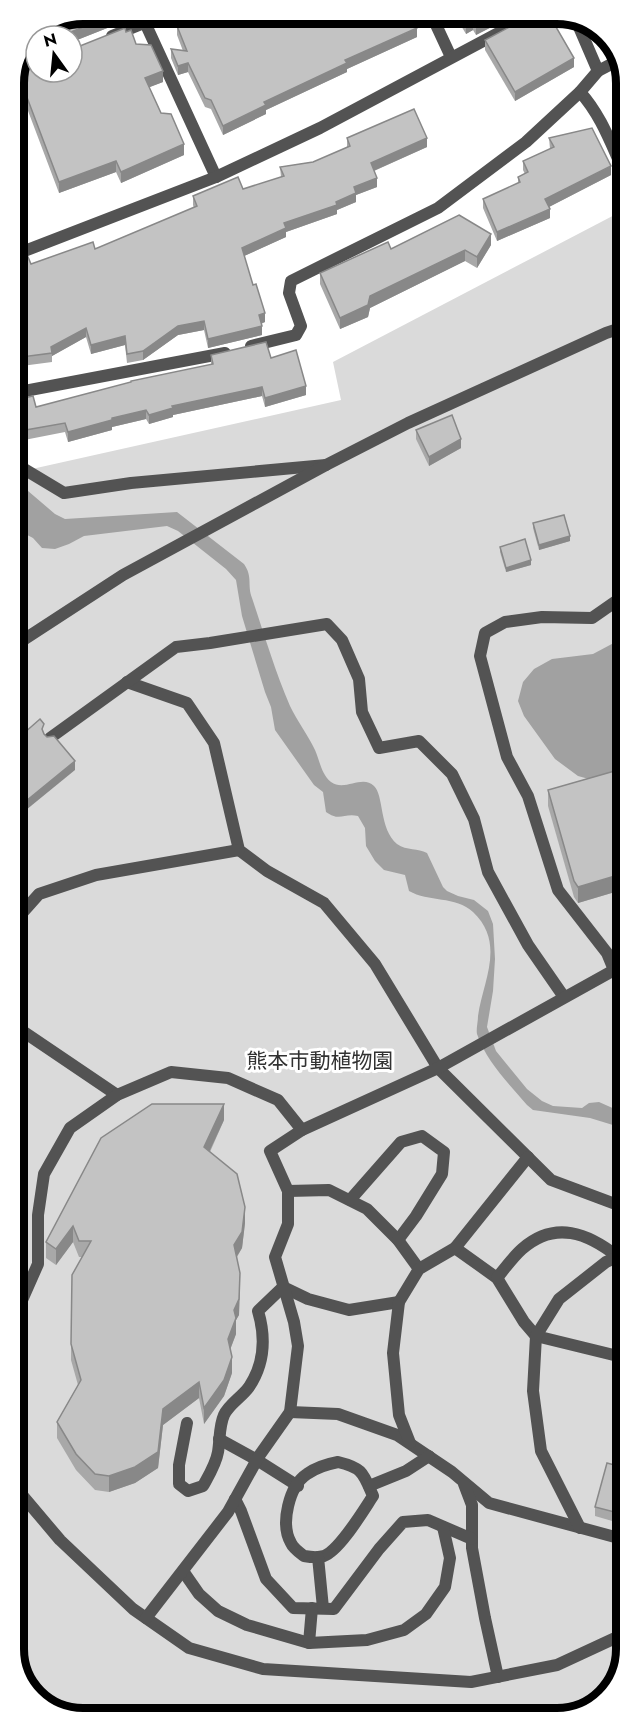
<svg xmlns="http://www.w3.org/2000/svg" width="640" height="1732" viewBox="0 0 640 1732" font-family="Jost,'Noto Sans JP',sans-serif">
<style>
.green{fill:#dadada}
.water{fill:#a1a1a1}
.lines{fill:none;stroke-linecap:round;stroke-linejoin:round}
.lane{stroke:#535353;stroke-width:12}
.street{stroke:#535353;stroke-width:12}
.wall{fill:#a8a8a8}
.shaded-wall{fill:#888}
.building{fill:#c3c3c3;stroke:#888;stroke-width:1.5}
.labels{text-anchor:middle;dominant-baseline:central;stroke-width:6;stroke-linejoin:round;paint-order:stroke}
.park-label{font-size:21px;fill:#313131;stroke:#fff}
.rim{fill:none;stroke:#000;stroke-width:8}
</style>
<rect width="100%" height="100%" fill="#fff"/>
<path class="green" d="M624,210L626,1649L612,1691L575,1716L78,1718L41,1704L16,1667L14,473L341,400L333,362Z"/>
<g class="water">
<path d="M14,479L55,514L65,519L177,512L244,564C253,577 247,585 252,598C264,634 275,671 290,706C297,721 308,735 315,750C320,761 321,774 331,782C345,792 362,774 374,786C384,795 379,829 397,844C407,851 418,848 427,853L443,887L447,891L458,896L474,900L488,911L493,924L495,959L493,991L487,1027L496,1051L527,1089L542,1101L553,1106L582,1108L589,1103L599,1102L626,1114V1129L590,1118L533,1110L527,1105C509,1084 486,1061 477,1034C476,1029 478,1022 478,1016C483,981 506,943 473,912C456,896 428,902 409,891L405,875L384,870L375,861L366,846L365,828L358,816C343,813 340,822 326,812L323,792L314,785L275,730L271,707L265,692L242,616L236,580L226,569L178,531L167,526L84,536L69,544L55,549L42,548L33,538L14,528Z"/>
<path d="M625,637V773L596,781L578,776L555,759L524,716L518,701L523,682L534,669L552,659L593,654Z"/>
</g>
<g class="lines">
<g class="lane">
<path d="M580,92C601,115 611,144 624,172"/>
<path d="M14,463L64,493L131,483L326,465"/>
<path d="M127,682L187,703L214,743L239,850L267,871L324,903L375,964L438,1068L551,1180L626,1208"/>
<path d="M50,738L176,647L210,643L327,624L342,640L359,679L362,712L379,748L419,741L452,774L474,819L488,872L528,945L564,997"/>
<path d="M15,921L39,894L96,875L239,850"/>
<path d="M614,970L607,953L558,890L528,796L507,757L480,656L485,633L505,622L542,617L592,618L625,595"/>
<path d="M15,1026L117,1095"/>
<path d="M288,1191L329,1190L367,1209L398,1240L419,1269"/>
<path d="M350,1200L401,1142L422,1136L444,1152L442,1174L416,1216L398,1240"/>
<path d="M455,1248L497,1278L524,1322L536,1336L626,1358"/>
<path d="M497,1278C505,1268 513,1257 522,1249C555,1220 588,1233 618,1257"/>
<path d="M15,1316L38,1264V1215L44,1174L70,1128L117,1095L171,1072L228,1078L278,1100L302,1130"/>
<path d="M290,1412L338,1414L397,1435L452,1472L489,1503L626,1540"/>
<path d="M187,1423L179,1465V1484L188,1491L203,1486C209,1475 216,1464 218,1452C220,1440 219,1426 224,1415C229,1404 242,1397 249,1387C265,1363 266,1338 258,1311L283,1287L308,1299L349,1310L399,1302"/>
<path d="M219,1439L257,1460L298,1486"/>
<path d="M410,1443L399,1415L393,1353L399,1302L419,1269L455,1248L528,1157"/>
<path d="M338,1462C363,1468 363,1473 373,1496C363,1511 340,1550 324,1556C318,1558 310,1557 304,1556C300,1553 293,1548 291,1543C280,1524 289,1486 307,1474C317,1467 327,1464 338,1462Z"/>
<path d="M464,1484L472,1505V1548L485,1618L498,1677"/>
<path d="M369,1486L406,1471L429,1456"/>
<path d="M16,1488L60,1540L133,1609L189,1648L263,1669L471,1682L557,1665L626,1633"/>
<path d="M235,1499L241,1511L266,1579L293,1608L334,1609L379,1549L403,1522L428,1520L472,1539"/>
<path d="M580,1528L541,1451L533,1391L536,1336L559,1299L606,1262L626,1253"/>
<path d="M318,1557L323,1608"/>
<path d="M183,1571L199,1594L218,1611L247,1625L309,1643L367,1640L404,1630L426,1614L445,1587L450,1558L443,1527"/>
<path d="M146,1618L228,1512L259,1456L290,1412L298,1346L294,1322L275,1257L288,1224V1191L270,1151L302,1130L438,1068L625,964"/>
<path d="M309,1643L312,1608"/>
</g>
<g class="street">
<path d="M141,14L216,177"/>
<path d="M431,14L451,57"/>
<path d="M576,20L598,71"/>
<path d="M112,36L166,14"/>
<path d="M14,255L216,177L320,128L534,14"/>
<path d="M251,346L296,335L301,326L289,293L291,281L438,208L526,142L580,92L598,71L621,59"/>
<path d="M14,393L225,353"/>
<path d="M14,646L123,575L326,465L408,423L606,333L624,327"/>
</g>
</g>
<g class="wall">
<path d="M120,14V23L72,42V36H36V57L33,56L22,61L34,34Z"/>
<path d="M454,14H517L476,35L473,30L466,34Z"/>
<path d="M186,15L417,37L347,69V72L266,110V114L223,135L211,109L205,107L188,72L178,75L171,58V49L183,51L177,35V26L186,22Z"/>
<path d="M541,26L574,67L515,101L485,50V40Z"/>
<path d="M126,32L136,44L163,82L149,87L161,113L184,155L121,183L116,172L59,193L16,79V74L19,67L75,48Z"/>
<path d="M624,96L621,141L613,107V98Z"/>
<path d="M347,138L427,147L374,171L377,187L356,195V202L337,210V214L286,232V237L244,256L265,322L261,324L262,335L208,348L204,330L178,335L143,360L127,363L125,345L91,354L86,337L52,356V362L14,367V262L31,264L95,249L194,208L193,205V196L243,189L281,177L280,167L313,162L347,148Z"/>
<path d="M549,138L611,175L549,207L550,218L497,241L483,208V199L518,183V177L525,174L523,170V161L550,149Z"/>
<path d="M491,245L477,268L465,261L370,308L368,317L340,329L320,284V273L391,249Z"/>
<path d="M211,355L271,358L306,395L265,407L262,396L173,415V417L149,424L146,419L112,427V430L68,442L65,432L14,442V400L36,407L211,365Z"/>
<path d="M416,430L461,448L429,466L416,439Z"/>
<path d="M533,523L570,541L539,550L533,528Z"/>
<path d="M500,547L531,565L506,572L500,552Z"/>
<path d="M625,768V889L578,903L574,897L548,806V790Z"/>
<path d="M224,1120L210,1152L245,1223L242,1248L237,1257L240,1289L239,1315L236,1320V1334L230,1350L232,1373L224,1396L204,1424L199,1398L163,1425L158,1468L135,1483L109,1492L95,1490L76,1470L57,1438V1422L78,1385L71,1360V1344L82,1257H79L73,1242L56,1265L46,1258V1242Z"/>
<path d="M626,1468V1525L595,1516V1507Z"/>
</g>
<g class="shaded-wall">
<path d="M117,14H120V23L72,42V36H66L68,33Z"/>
<path d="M500,14H517L476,35V26Z"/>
<path d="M473,21V30L466,34V25Z"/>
<path d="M417,28V37L347,69V72L266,110V114L223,135V126L264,102L345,60Z"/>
<path d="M33,45V56L22,61L28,48Z"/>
<path d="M574,58V67L515,101V92Z"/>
<path d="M188,63V72L178,75V66Z"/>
<path d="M163,71V82L145,89V78Z"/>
<path d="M624,131V140L621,141V132Z"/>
<path d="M427,138V147L371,172V163Z"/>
<path d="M184,144V155L121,183V172Z"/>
<path d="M116,161V172L59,193V182Z"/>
<path d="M611,166V175L545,209V199Z"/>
<path d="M377,178V187L356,195V202L337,210V214L286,232V237L242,257V248L284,223L336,202L354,187Z"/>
<path d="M550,209V218L497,241V232Z"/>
<path d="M24,211V220L14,223V214Z"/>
<path d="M491,234V245L477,268V257Z"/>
<path d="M465,250V261L370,308L368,317L340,329V318L370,296Z"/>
<path d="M265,313V322L259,324V315Z"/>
<path d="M204,321V330L178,335L143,360V351L178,326Z"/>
<path d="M262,326V335L208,348V339Z"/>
<path d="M86,328V337L52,356L51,347Z"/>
<path d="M125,336V345L91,354V345Z"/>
<path d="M306,386V395L265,407V398Z"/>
<path d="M262,387V396L173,415V417L149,424V415L172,406Z"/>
<path d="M146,410V419L112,427V430L68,442V432L112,418Z"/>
<path d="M461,439V448L429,466V457Z"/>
<path d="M570,536V541L539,550V545Z"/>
<path d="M531,560V565L506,572V568Z"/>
<path d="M75,761V770L15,819V810Z"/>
<path d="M625,873V889L578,903V887Z"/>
<path d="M224,1104V1120L204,1163V1147Z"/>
<path d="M245,1207V1223L242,1248L234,1261V1245Z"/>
<path d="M73,1226V1242L56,1265V1249Z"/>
<path d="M240,1273L239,1315L236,1320V1334L228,1355V1339Z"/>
<path d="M232,1357V1373L224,1396L204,1424V1408Z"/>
<path d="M199,1382V1398L163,1425L158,1468L135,1483L109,1492V1476L163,1409Z"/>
</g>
<g class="building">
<path d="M83,14H117L68,33L66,36H36V46L33,45L28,48L34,34Z"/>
<path d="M190,14H409L417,28L345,60L347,63L264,102L266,105L223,126L211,100L205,98L188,63L178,66L171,49L187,51L177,26L188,21L186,15Z"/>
<path d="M459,14H500L476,26L473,21L466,25Z"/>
<path d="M534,14L541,26L552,20L574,58L515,92L485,40Z"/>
<path d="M125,28L126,32L131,30L136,44L151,45L163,71L145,78L161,113L171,114L184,144L121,172L116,161L59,182L17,71L19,67L36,61V72H72V48H75Z"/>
<path d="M624,96V131L621,132L613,98Z"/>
<path d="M414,109L427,138L371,163L377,178L354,187L356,193L336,202L337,205L284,223L286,228L242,248L253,285L256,284L265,313L259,315L262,326L208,339L204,321L178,326L143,351L127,354L125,336L91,345L86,328L51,347L52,353L14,358V262L28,257L31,264L93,242L95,249L197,206L193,196L238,177L243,189L284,176L280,167L313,162L350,146L347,138Z"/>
<path d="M592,128L611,166L545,199L550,209L497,232L483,199L520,182L518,177L528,172L523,161L554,147L549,138Z"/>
<path d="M14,174L24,211L14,214Z"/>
<path d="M459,215L491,234L477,257L465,250L370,296L368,305L340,318L320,273L388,242L391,249Z"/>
<path d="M266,342L271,358L296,350L306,386L265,398L262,387L172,406L173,408L149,415L146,410L112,418V420L68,432L65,423L14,432V400L33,396L36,407L131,382V381L213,364L211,355Z"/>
<path d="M452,415L461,439L429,457L416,430Z"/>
<path d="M564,515L570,536L539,545L533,523Z"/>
<path d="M525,539L531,560L506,568L500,547Z"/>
<path d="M40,719L44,724L42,729L44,734L47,737L54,736L75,761L15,810V741Z"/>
<path d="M625,768V873L578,887L574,881L548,790Z"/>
<path d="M152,1104H224L204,1147L237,1174L245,1207L242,1232L234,1245L240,1273L239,1299L234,1310L236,1318L228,1339L232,1357L224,1380L204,1408L199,1382L163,1409L158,1452L135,1467L109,1476L95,1474L76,1454L57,1422L81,1380L71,1344L72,1275L91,1241H79L73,1226L56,1249L46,1242L101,1138Z"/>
<path d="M607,1463L626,1468V1515L595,1507Z"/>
</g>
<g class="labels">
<g class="park-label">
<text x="320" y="1061">熊本市動植物園</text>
</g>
</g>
<path d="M0 0H640V1732H0ZM83 24H557A59 59 0 0 1 616 83V1649A59 59 0 0 1 557 1708H83A59 59 0 0 1 24 1649V83A59 59 0 0 1 83 24Z" fill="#fff" fill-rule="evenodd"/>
<path class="rim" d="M83 24H557A59 59 0 0 1 616 83V1649A59 59 0 0 1 557 1708H83A59 59 0 0 1 24 1649V83A59 59 0 0 1 83 24Z"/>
<g transform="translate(54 54) rotate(345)"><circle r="28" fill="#ffffff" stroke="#999999" stroke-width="1.5"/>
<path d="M0-4.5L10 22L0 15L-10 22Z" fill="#000000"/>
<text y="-9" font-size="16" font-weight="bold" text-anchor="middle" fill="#000000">N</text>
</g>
</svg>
